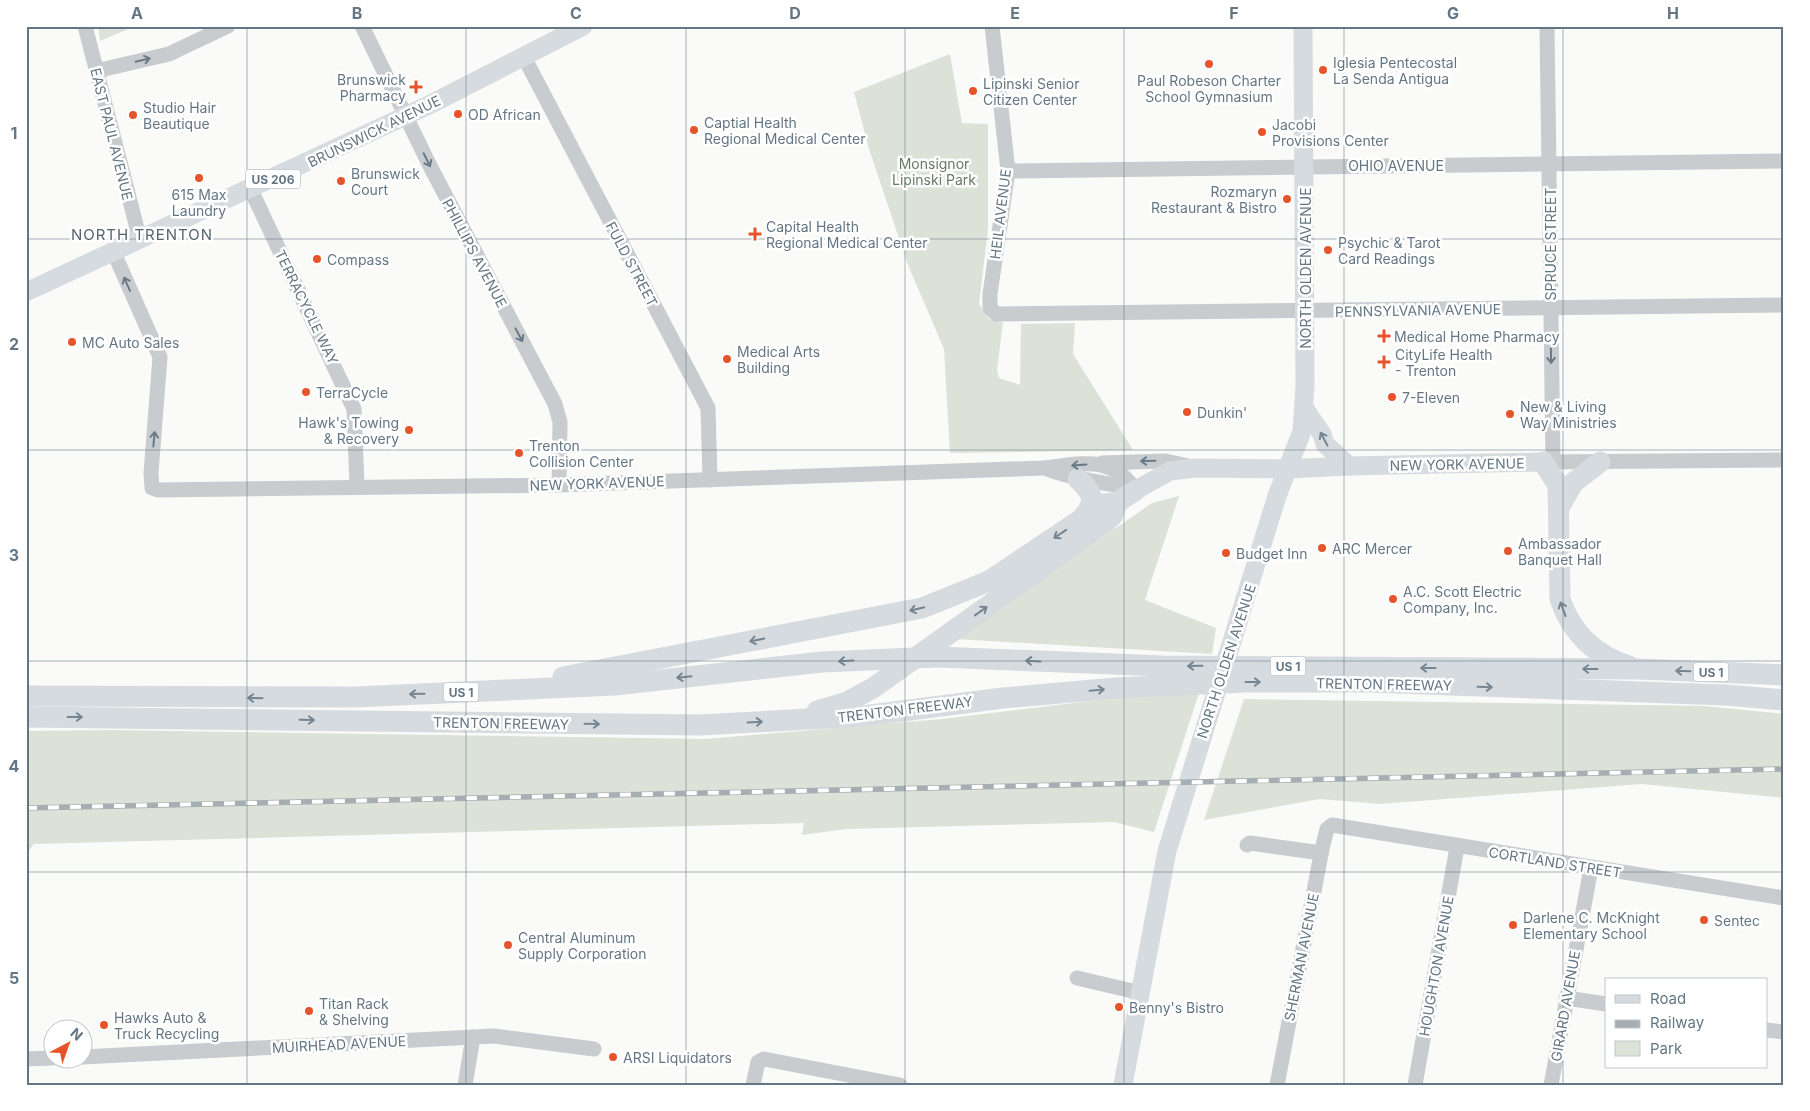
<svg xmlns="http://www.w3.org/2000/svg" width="1810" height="1111" viewBox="0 0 1810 1111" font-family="Inter,sans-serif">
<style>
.green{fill:#dce2d8}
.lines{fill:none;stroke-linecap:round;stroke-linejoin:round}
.minor{stroke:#c8cccf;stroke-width:15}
.major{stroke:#d6dbdf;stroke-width:19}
.highway{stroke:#d6dbdf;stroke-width:21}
.rail-casing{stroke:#a6adb3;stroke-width:5.5}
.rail{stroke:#fff;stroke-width:4;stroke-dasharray:11;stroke-linecap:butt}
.oneway{stroke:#697a87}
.oneway2{stroke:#758591}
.grid{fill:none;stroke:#647683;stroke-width:1;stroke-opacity:0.55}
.poi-dot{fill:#e7542a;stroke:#fff;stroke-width:2}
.labels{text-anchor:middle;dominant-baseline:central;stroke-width:5;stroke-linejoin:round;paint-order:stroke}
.shield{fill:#fff;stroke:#929fa8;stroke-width:1}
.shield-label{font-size:12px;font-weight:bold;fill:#647683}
.poi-label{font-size:14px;fill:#647683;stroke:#fff;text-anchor:start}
.street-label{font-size:14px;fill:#647683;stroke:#fff}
.park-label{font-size:14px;fill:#677a63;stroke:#fff}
.neighbourhood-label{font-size:15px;letter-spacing:1px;fill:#56646e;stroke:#fff}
.neatline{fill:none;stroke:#647683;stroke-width:2}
.grid-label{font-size:16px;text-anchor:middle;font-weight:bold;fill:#647683}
</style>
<rect width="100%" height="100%" fill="#fafaf8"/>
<g class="green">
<path d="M98,26H135L100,41Z"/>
<path d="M950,54L962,123L988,124V229L979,304L989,319L1003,322L997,370L999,378L1020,385L1021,324L1075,323L1073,354L1133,450L950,453L944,349L908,265L869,149L854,92Z"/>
<path d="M1179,496L1145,600L1216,628L1212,654L956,639L1152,503Z"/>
<path d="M1199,693L1154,832L1114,822L846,829L802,835L804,823L34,844L26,854V731L108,730L706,739L942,719L1131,696Z"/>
<path d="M1244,699L1705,706L1784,714V798L1642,784L1380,804L1320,799L1204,820Z"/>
</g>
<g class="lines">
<g class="minor">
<path d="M85,26L140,240"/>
<path d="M362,26L430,166L555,404L560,422L559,485"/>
<path d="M992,26L1008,171L990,294V308L996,314L1784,305"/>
<path d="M1547,26L1553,462"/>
<path d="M524,57L708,408L710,480"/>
<path d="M96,71L169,54L228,26"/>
<path d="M1008,171L1784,161"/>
<path d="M251,190L354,409L357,487"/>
<path d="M114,253L160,357L151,473L152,488L158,490L559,485L1043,468C1082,464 1109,454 1136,490"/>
<path d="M1543,462L1784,460"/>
<path d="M1102,463L1165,461L1189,466"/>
<path d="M1047,469C1076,480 1106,482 1136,490"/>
<path d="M1247,845L1250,843L1321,853"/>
<path d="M1077,978L1141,993"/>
<path d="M1566,998L1606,1004"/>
<path d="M1766,1030L1784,1032"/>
<path d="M82,1057L494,1036L594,1049"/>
<path d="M26,1059L52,1058"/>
<path d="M465,1085L473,1037"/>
<path d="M753,1085L758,1062L764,1059L900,1085"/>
<path d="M1277,1085L1322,849L1327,829L1332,825L1784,898"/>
<path d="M1415,1085L1457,847"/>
<path d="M1551,1085L1591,868"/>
</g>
<g class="major">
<path d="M26,292L429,105L583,26"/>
<path d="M1305,409L1322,434L1325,444L1349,466"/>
<path d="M1136,490L1170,471L1195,468L1287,469L1349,466L1543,462"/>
<path d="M1123,1085L1167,851L1277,496L1302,431L1305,386L1303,26"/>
</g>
<g class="highway">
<path d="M1543,462L1558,485L1560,599C1571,632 1595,656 1629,666"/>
<path d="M1078,479C1095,495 1096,502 1081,520"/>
<path d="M1560,506L1573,483L1600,462"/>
<path d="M563,677L922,608L989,581L1104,504L1116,503L1136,490"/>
<path d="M26,696L356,697L615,685L822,662L938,657L1163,666L1639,669L1784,675"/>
<path d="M817,711L847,702L873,688L1106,522L1113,515L1116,503"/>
<path d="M26,717L701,725L863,716L1003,698L1116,688L1245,682H1370L1725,695L1784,700"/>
</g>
<defs>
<path id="rail" d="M26,808L1784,769"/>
</defs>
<use href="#rail" class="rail-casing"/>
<use href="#rail" class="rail"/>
</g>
<defs><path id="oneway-shaft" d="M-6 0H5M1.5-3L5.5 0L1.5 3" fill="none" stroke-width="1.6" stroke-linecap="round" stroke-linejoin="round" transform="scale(1.25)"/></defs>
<g class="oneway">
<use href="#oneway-shaft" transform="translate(143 60) rotate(-13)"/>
<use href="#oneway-shaft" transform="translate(427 160) rotate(64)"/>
<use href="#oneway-shaft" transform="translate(127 284) rotate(-114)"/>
<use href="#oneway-shaft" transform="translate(519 335) rotate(62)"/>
<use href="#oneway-shaft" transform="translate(1551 356) rotate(89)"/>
<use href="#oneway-shaft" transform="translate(154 439) rotate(-85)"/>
<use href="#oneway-shaft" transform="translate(1148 461) rotate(179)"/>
<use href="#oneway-shaft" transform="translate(1079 465) rotate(176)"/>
</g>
<g class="oneway2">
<use href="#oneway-shaft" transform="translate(1324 439) rotate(-118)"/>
<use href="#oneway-shaft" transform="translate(1060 534) rotate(146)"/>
<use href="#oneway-shaft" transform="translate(917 609) rotate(166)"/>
<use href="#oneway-shaft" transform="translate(1563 609) rotate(-110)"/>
<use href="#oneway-shaft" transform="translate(981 611) rotate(-36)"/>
<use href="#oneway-shaft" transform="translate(757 640) rotate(169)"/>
<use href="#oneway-shaft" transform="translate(846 661) rotate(177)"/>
<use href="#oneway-shaft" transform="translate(1033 661) rotate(-177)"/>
<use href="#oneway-shaft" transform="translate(1195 666) rotate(179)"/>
<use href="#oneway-shaft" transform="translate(1428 668) rotate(-180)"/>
<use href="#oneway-shaft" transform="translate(1590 669) rotate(-180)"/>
<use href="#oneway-shaft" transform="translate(1683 671) rotate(-178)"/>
<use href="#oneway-shaft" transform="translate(684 677) rotate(174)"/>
<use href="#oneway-shaft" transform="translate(1253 682)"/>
<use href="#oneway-shaft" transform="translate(1485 687) rotate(2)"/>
<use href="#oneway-shaft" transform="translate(1097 690) rotate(-5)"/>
<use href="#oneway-shaft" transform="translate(417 694) rotate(179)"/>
<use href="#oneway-shaft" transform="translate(255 698) rotate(-179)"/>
<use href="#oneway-shaft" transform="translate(75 717)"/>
<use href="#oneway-shaft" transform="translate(307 720) rotate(1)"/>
<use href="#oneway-shaft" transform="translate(755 722) rotate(-3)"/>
<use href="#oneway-shaft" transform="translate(592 724) rotate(1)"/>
</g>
<path class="grid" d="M247,26V1085M466,26V1085M686,26V1085M905,26V1085M1124,26V1085M1344,26V1085M1563,26V1085M26,239H1784M26,450H1784M26,661H1784M26,872H1784"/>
<g class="poi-dot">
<circle cx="1209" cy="64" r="5"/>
<circle cx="1323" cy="70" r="5"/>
<path d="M413.5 79.5h5v5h5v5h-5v5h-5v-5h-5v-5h5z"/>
<circle cx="973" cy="91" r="5"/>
<circle cx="458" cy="114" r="5"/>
<circle cx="133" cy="115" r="5"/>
<circle cx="694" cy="130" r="5"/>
<circle cx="1262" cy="132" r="5"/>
<circle cx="199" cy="178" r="5"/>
<circle cx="341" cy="181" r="5"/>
<circle cx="1287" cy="199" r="5"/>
<path d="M752.5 226.5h5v5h5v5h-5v5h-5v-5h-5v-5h5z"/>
<circle cx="1328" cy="250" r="5"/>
<circle cx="317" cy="259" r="5"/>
<path d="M1381.5 328.5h5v5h5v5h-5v5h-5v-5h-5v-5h5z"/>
<circle cx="72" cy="342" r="5"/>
<circle cx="727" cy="359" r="5"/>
<path d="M1381.5 354.5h5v5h5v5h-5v5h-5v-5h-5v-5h5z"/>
<circle cx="306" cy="392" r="5"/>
<circle cx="1392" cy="397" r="5"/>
<circle cx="1187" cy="412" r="5"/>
<circle cx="1510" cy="414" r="5"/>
<circle cx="409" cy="430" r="5"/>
<circle cx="519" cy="453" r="5"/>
<circle cx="1322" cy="548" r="5"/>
<circle cx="1508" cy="551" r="5"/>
<circle cx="1226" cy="553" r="5"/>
<circle cx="1393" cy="599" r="5"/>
<circle cx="1704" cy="920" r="5"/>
<circle cx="1513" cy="925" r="5"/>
<circle cx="508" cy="945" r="5"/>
<circle cx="1119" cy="1007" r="5"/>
<circle cx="309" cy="1011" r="5"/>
<circle cx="104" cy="1025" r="5"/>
<circle cx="613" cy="1057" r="5"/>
</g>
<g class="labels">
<g class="shield">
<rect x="245.5" y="169.5" width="55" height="19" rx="4"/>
<rect x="1270.5" y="656.5" width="35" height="19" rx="4"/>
<rect x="1693.5" y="662.5" width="35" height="19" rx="4"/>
<rect x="443.5" y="682.5" width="35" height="19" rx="4"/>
</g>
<g class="shield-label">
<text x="273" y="179">US 206</text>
<text x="1288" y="666">US 1</text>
<text x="1711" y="672">US 1</text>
<text x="461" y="692">US 1</text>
</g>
<g class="poi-label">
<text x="1333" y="62">Iglesia Pentecostal<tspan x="1333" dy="16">La Senda Antigua</tspan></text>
<text x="406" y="79" text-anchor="end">Brunswick<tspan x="406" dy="16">Pharmacy</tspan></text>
<text x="1209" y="80" text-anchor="middle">Paul Robeson Charter<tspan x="1209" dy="16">School Gymnasium</tspan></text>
<text x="983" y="83">Lipinski Senior<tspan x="983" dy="16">Citizen Center</tspan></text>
<text x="143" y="107">Studio Hair<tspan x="143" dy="16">Beautique</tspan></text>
<text x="468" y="114">OD African</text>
<text x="704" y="122">Captial Health<tspan x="704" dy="16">Regional Medical Center</tspan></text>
<text x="1272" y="124">Jacobi<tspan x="1272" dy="16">Provisions Center</tspan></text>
<text x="351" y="173">Brunswick<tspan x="351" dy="16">Court</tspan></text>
<text x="1277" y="191" text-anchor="end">Rozmaryn<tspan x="1277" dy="16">Restaurant &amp; Bistro</tspan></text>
<text x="199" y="194" text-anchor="middle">615 Max<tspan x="199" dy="16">Laundry</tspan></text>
<text x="766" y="226">Capital Health<tspan x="766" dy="16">Regional Medical Center</tspan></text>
<text x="1338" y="242">Psychic &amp; Tarot<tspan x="1338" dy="16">Card Readings</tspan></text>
<text x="327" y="259">Compass</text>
<text x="1394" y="336">Medical Home Pharmacy</text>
<text x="82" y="342">MC Auto Sales</text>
<text x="737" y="351">Medical Arts<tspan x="737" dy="16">Building</tspan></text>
<text x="1395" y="354">CityLife Health<tspan x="1395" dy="16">- Trenton</tspan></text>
<text x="316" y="392">TerraCycle</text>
<text x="1402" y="397">7-Eleven</text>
<text x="1520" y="406">New &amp; Living<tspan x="1520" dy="16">Way Ministries</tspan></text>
<text x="1197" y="412">Dunkin'</text>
<text x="399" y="422" text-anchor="end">Hawk's Towing<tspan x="399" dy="16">&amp; Recovery</tspan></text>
<text x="529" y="445">Trenton<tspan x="529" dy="16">Collision Center</tspan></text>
<text x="1518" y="543">Ambassador<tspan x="1518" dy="16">Banquet Hall</tspan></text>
<text x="1332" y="548">ARC Mercer</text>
<text x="1236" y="553">Budget Inn</text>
<text x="1403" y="591">A.C. Scott Electric<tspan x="1403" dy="16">Company, Inc.</tspan></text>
<text x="1523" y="917">Darlene C. McKnight<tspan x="1523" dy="16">Elementary School</tspan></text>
<text x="1714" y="920">Sentec</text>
<text x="518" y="937">Central Aluminum<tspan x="518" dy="16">Supply Corporation</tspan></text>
<text x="319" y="1003">Titan Rack<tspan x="319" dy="16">&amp; Shelving</tspan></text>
<text x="1129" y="1007">Benny's Bistro</text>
<text x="114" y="1017">Hawks Auto &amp;<tspan x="114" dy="16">Truck Recycling</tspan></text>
<text x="623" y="1057">ARSI Liquidators</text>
</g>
<g class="street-label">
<text transform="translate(374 131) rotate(-26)">BRUNSWICK AVENUE</text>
<text transform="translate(112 134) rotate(76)">EAST PAUL AVENUE</text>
<text x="1396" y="165">OHIO AVENUE</text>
<text transform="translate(1000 214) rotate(-83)">HEIL AVENUE</text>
<text transform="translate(1550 244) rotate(-90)">SPRUCE STREET</text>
<text transform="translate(475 253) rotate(62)">PHILLIPS AVENUE</text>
<text transform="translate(632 264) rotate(62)">FULD STREET</text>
<text transform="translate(1305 268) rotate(-90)">NORTH OLDEN AVENUE</text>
<text transform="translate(307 307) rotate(64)">TERRACYCLE WAY</text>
<text transform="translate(1418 310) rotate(-1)">PENNSYLVANIA AVENUE</text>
<text transform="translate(1457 464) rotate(-1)">NEW YORK AVENUE</text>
<text transform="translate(597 483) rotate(-2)">NEW YORK AVENUE</text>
<text transform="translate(1226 661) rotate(-72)">NORTH OLDEN AVENUE</text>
<text transform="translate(1384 684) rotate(1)">TRENTON FREEWAY</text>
<text transform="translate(905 709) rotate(-7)">TRENTON FREEWAY</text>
<text transform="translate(501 723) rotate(1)">TRENTON FREEWAY</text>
<text transform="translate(1555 862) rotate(9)">CORTLAND STREET</text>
<text transform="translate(1301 957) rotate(-79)">SHERMAN AVENUE</text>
<text transform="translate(1436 966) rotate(-80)">HOUGHTON AVENUE</text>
<text transform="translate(1565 1006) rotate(-80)">GIRARD AVENUE</text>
<text transform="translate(339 1044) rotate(-3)">MUIRHEAD AVENUE</text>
</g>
<g class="park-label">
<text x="934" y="163">Monsignor<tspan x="934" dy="16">Lipinski Park</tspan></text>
</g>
<g class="neighbourhood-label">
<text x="142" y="234">NORTH TRENTON</text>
</g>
</g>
<rect width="1810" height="1111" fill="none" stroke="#ffffff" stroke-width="55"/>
<rect x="1605" y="978" width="162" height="90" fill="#ffffff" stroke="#c1c8cd"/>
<rect x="1615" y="995" width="25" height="8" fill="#d6dbdf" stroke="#c1c8cd"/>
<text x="1650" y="1004" font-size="15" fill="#647683">Road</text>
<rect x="1615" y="1020" width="25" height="8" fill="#a6adb3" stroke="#c1c8cd"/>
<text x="1650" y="1028" font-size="15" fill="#647683">Railway</text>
<rect x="1615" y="1041" width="25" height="15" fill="#dce2d8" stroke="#c1c8cd"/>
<text x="1650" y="1054" font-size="15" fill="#647683">Park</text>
<g transform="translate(68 1044) rotate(41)"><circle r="24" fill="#ffffff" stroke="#c1c8cd"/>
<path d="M0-4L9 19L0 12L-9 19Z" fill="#e7542a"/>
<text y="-8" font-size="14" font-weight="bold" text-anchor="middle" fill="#647683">N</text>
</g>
<rect x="28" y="28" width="1754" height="1056" class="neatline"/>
<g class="grid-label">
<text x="137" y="19">A</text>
<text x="357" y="19">B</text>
<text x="576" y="19">C</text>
<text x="795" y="19">D</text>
<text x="1015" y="19">E</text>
<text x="1234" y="19">F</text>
<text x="1453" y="19">G</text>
<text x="1673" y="19">H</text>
<text x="14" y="139">1</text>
<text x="14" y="350">2</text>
<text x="14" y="561">3</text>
<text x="14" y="772">4</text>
<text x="14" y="984">5</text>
</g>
</svg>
